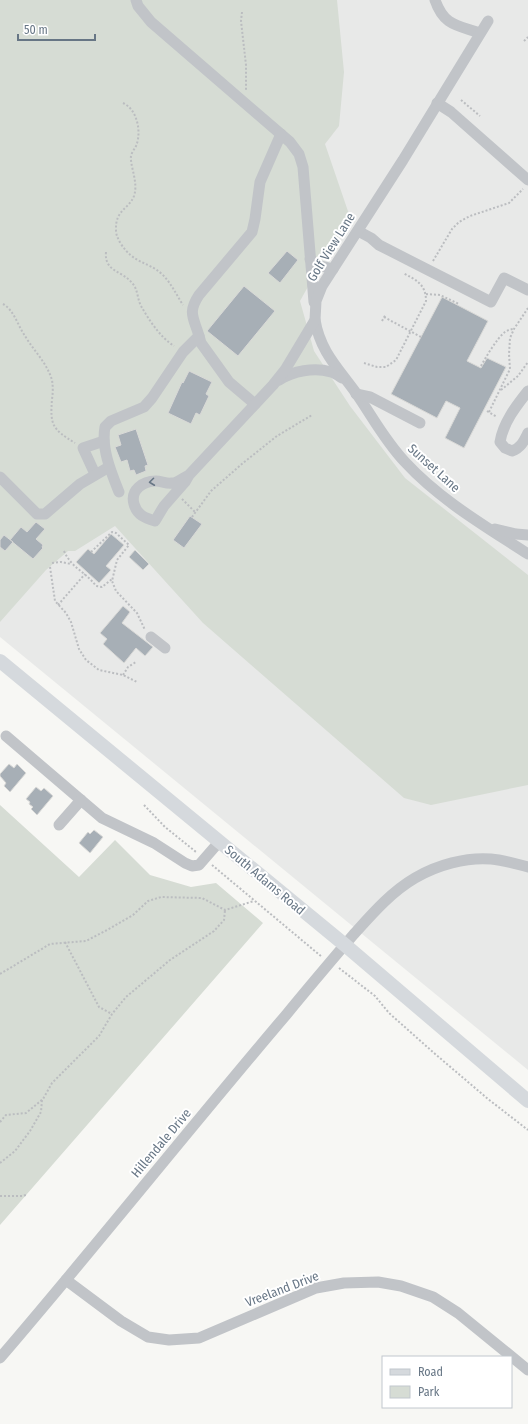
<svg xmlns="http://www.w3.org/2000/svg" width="528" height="1424" viewBox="0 0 528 1424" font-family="'Fira Sans Condensed',sans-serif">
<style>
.built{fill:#e8e9e8}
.green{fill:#d6dcd4}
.building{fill:#a7afb6;stroke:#d9d9d7}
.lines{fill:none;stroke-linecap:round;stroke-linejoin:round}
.path{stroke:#bbbdc0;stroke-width:2;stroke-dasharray:2 2;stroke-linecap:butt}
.minor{stroke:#c1c4c8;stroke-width:11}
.major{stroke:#d5d9dd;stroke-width:14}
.oneway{stroke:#677685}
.labels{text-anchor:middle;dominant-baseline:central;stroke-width:4;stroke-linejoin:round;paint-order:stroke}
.street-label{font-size:13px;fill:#677685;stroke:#fff}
</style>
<rect width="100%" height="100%" fill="#f7f7f4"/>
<path class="built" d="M0,0H528V1070L0,637Z"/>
<g class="green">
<path d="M0,0H337L344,72L339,126L325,144L351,220L329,249L300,301L314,351L350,406L405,478L528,575V785L431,805L404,798L203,623L115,526L75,551H68L46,570L0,622Z"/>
<path d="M0,805L79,877L115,840L150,875L191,887L216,883L263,923L0,1225Z"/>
</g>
<g class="building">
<path d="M287,251L298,260L280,283L268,273Z"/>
<path d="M244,286L275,311L238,356L207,331Z"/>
<path d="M442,297L488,321L467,361L481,368L487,358L506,367L464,448L445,438L460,408L446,401L437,418L391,394Z"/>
<path d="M189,371L212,382L206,394L209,396L200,415L196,413L191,424L168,413L182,382L183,383Z"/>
<path d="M136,429L148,465L145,466L146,471L136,475L134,470L130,471L127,460L121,462L115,447L121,445L118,435Z"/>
<path d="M190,516L202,524L184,548L173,540Z"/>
<path d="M36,522L45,529L36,539L43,545L42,547L43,548L33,559L10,540L21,527L27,532Z"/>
<path d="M111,534L124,545L106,566L111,570L99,583L76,562L88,549L94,554Z"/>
<path d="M4,535L13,542L5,551L0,547V540Z"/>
<path d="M135,550L149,564L143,570L129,557Z"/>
<path d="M123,606L130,612L122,623L153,647L145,656L136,648L124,663L103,644L107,639L100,633Z"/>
<path d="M9,764L14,768L17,764L26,773L10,792L4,786L6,783L0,776V774Z"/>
<path d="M36,787L41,791L44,788L53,796L37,815L31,809L33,807L29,804L30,802L26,799Z"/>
<path d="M94,830L103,837L90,853L79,843L88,832L90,834Z"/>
</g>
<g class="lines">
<g class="path">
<path d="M242,12L241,21L246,65V90"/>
<path d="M524,41L528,37"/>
<path d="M461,100L480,116"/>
<path d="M123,103C137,109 142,132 136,146C134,150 130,154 131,160C132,171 138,184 134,196C129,209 115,210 116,230C116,235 118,239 121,244C134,264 147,261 162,274C171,283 176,294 183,305"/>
<path d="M106,252C104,272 123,271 132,283C138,289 137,298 141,306C149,320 160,337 174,346"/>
<path d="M433,261L452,229L459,222L470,216L509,203L523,189"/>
<path d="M426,294L440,295L459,304"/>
<path d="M3,304C14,310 18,326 25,336C34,351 47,363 52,380C53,386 53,393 52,399C50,425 52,429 75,443"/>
<path d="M384,317L421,337"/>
<path d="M382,321L386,314"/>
<path d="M364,363L377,367H386L396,360L426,301C426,284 416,280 403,273"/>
<path d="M481,366C486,357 497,338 505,332C508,330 511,329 514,329"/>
<path d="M501,390L518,376L528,362"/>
<path d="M487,411L497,417"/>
<path d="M489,412L510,369L509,354L510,338L514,329L528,308"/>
<path d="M182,499L196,513"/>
<path d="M192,517L211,491L243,463L277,436L312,415"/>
<path d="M64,551C72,569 85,571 96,586L102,587L112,579"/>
<path d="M91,552L112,532L116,533L129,545L117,560L112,581L116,591L137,613L145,630"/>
<path d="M52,563L61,562L71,564"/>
<path d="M50,567L55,601L66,613L71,622L79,649L86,660L99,670L123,675L137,682"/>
<path d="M58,605L85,574"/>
<path d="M123,675L128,667L136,662"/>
<path d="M144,805L165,827L196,852"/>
<path d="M212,865L322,957"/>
<path d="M65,942L99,1007L112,1014"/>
<path d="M339,968L375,996L389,1013L434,1053L488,1099L528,1130"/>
<path d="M0,974L50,944L86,941L107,930L133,915L148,901L161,897L202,898L225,910L254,901"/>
<path d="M0,1122L6,1115L26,1113L43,1099L52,1083L99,1036L112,1014L126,997L170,960L214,931L224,920L225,910"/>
<path d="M0,1163L15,1151L30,1131L41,1112L42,1100"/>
<path d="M0,1196H22L26,1195"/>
</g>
<g class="minor">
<path d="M136,0L138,6L151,22L290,142L299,154L303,167L314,302"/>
<path d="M435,0C444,26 457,25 480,33"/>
<path d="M437,103L451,112L528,180"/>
<path d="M358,231L371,238L379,245L491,302L504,278L528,290"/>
<path d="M310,259L317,265L333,269"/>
<path d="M315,320C320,351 338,368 356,393C372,416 385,441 405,462C440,500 485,526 528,554"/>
<path d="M199,336L201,343L229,382L255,404"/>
<path d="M279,380C293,371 314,367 331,372C335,373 339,376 342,378"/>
<path d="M528,391C516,406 503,423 500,442L505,448L512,451C521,448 524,441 528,433"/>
<path d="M356,394L370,397L420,423"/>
<path d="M95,474L83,448L104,441"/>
<path d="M189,475C184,477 177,483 172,483C167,484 161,481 156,481C143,481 130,490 134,504C137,515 145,518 155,521L164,506L185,482L189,475L273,385L285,370L315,320L316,301L322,286L403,160L488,21"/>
<path d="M0,477L37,514H45L80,484L109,467"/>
<path d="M119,492C111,472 101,448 105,427L111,421L144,407L152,398L183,352L199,336C194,318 187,313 199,295L252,232L255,219L260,182L281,134"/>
<path d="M495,529L516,534L528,535"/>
<path d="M151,637L165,648"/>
<path d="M6,736L102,818L154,843L185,863L192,866L199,865L219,842"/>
<path d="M59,825L81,800"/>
<path d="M66,1280L121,1321L148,1337L169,1340L199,1338L316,1288L344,1283L378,1282L401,1286L433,1297L458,1313L528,1370"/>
<path d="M0,1358C97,1245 189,1129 286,1015C308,988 331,961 354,934C372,914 391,892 415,878C437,865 466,857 491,859C504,860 516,864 528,867"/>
</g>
<path class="major" d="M0,661L345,945L528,1101"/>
</g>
<defs><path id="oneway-chevron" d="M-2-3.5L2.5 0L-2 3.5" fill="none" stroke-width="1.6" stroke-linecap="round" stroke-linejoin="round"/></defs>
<use class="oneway" href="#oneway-chevron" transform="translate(152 482) rotate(173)"/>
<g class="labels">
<g class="street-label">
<text transform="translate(331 247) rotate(-58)">Golf View Lane</text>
<text transform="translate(434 468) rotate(42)">Sunset Lane</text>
<text transform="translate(265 880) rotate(40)">South Adams Road</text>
<text transform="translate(161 1143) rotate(-50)">Hillendale Drive</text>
<text transform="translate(282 1289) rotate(-21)">Vreeland Drive</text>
</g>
</g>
<rect x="382" y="1356" width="130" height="52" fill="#ffffff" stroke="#c2c8ce"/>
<rect x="390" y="1369" width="20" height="6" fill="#d5d9dd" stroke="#c2c8ce"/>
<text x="418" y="1376" font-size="12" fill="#677685">Road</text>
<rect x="390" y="1386" width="20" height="12" fill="#d6dcd4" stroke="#c2c8ce"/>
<text x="418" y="1396" font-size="12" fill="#677685">Park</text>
<path d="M18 34v6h77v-6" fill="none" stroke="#677685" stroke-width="2"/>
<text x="24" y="34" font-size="12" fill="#677685" stroke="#ffffff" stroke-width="3" paint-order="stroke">50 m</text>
</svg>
